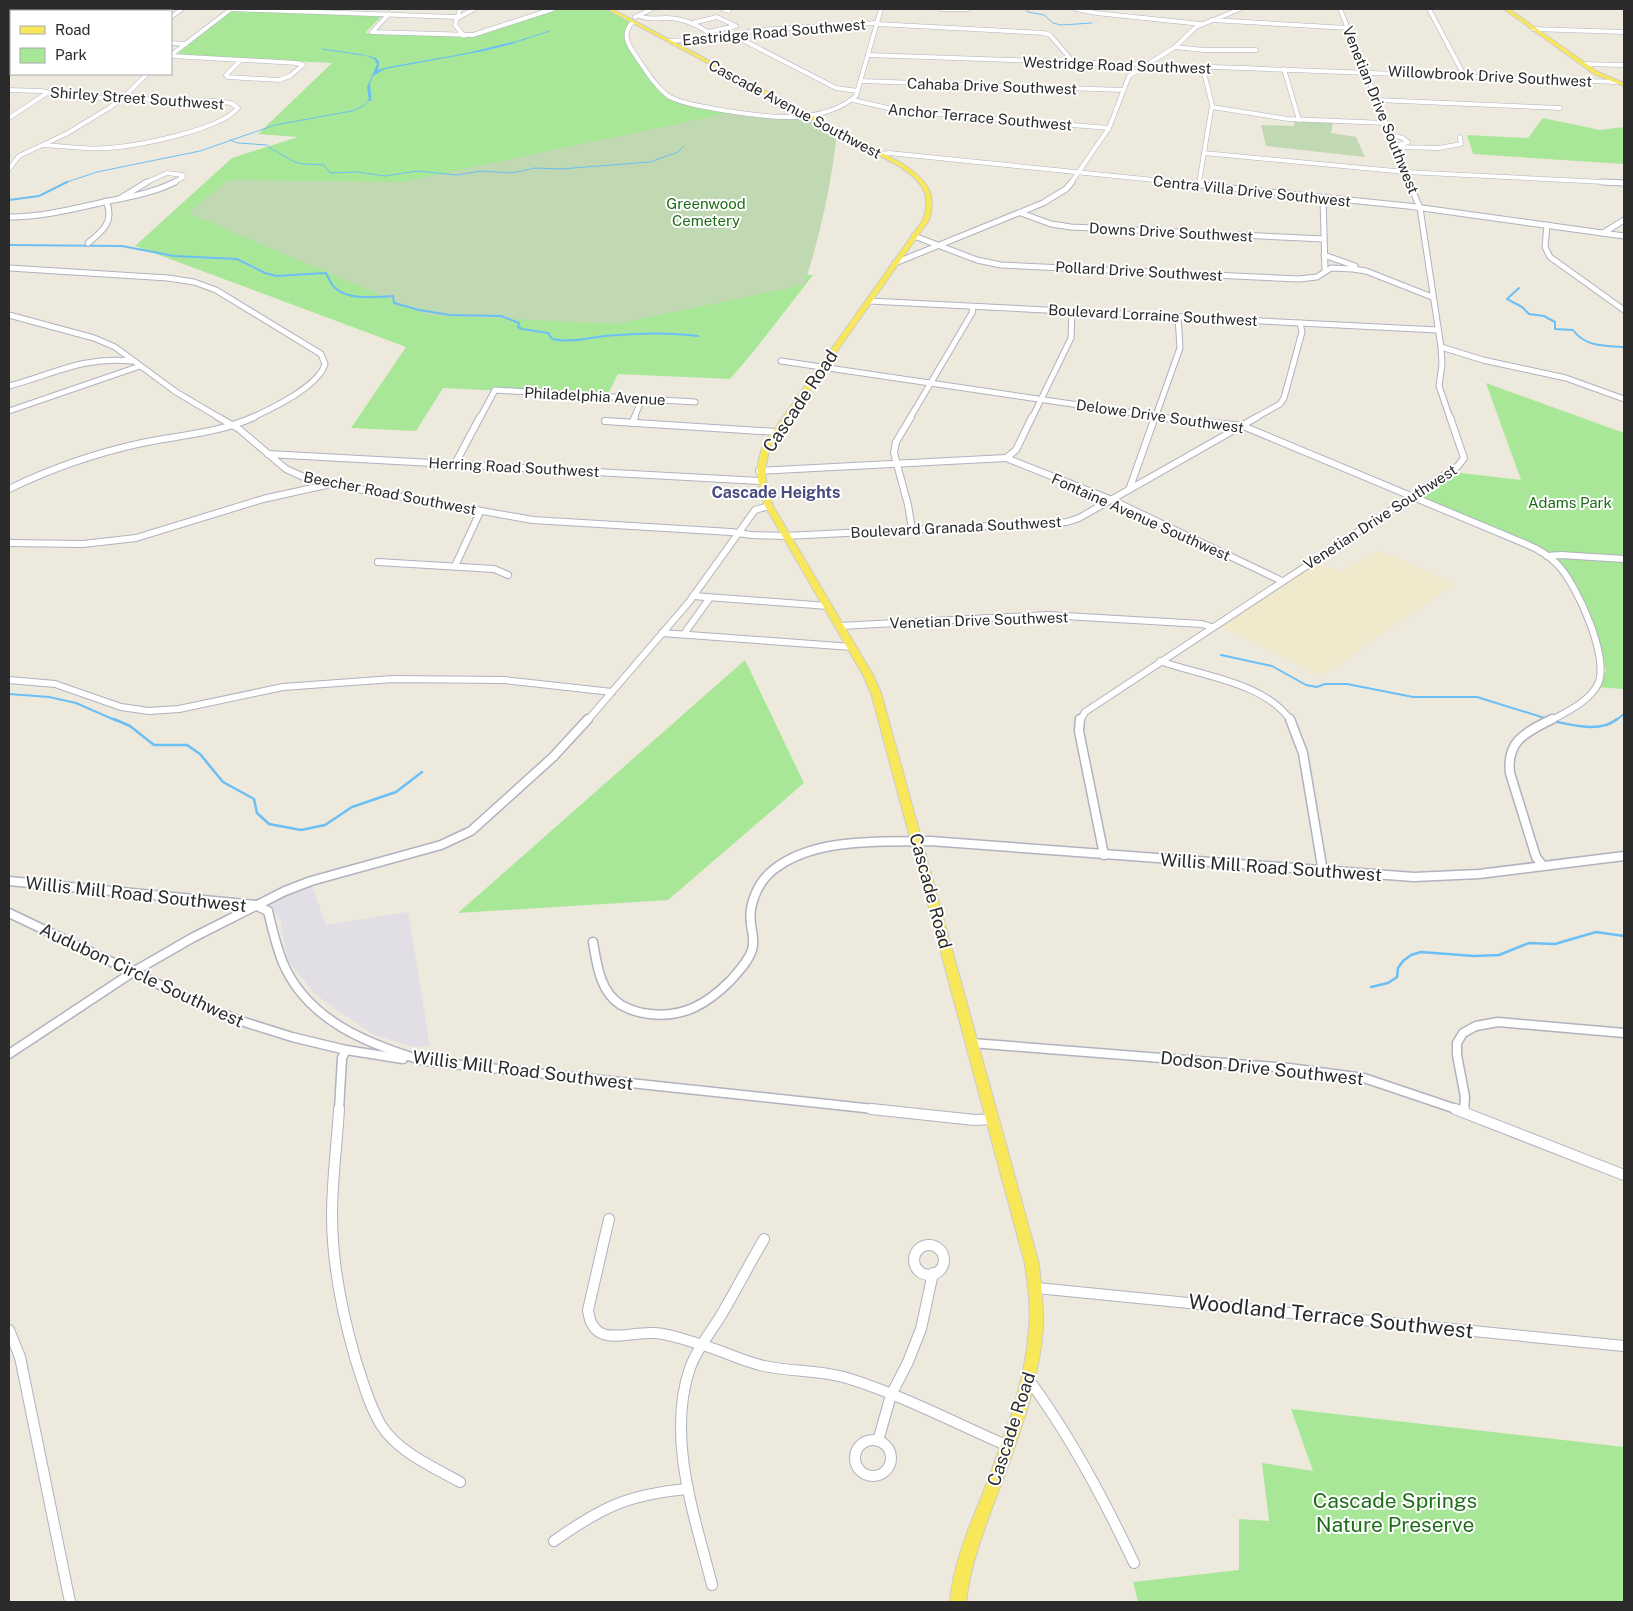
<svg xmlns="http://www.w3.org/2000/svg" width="1633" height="1611" viewBox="0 0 1633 1611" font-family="'Public Sans',sans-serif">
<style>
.industrial{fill:#e1dee6}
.education{fill:#f0e9cc}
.green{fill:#a8e797}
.cemetery{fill:#c1d9b3}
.water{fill:#6bbff5}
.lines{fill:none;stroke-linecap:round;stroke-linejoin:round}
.stream-far2{stroke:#6bbff5;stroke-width:1}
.stream-far1{stroke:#6bbff5;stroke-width:2}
.stream{stroke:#6bbff5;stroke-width:2.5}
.minor-far4-casing{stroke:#b1b1c0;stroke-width:5}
.minor-far3-casing{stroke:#b1b1c0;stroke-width:7}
.minor-far2-casing{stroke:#b1b1c0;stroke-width:8}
.minor-far1-casing{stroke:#b1b1c0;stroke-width:11}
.minor-casing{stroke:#b1b1c0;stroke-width:12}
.major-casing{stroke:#ccc;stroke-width:2}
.minor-far4{stroke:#fff;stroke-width:4}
.minor-far3{stroke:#fff;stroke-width:5}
.minor-far2{stroke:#fff;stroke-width:6}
.minor-far1{stroke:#fff;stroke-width:8}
.minor{stroke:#fff;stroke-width:10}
.major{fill:#f8e758;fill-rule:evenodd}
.labels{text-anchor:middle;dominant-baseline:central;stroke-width:4;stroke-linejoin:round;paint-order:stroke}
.far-street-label{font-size:15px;fill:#2b2b2b;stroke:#fff}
.far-park-label{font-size:15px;fill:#1e6d17;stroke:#fff}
.far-neighbourhood-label{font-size:16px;font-weight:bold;fill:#494c7f;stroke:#fff}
.street-label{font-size:18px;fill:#2b2b2b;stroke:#fff}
.near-street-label{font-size:21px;fill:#2b2b2b;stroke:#fff}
.near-park-label{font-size:21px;fill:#1e6d17;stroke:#fff}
</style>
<rect width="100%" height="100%" fill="#eee9dd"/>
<path class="industrial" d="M312,886L326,925L408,912L430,1046L414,1047L372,1034L316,995L287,959L280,918L266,904Z"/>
<path class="education" d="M1380,551L1455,584L1321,676L1215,624L1308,561L1341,571Z"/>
<g class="green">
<path d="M232,9L383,15L365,33L460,37L480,34L553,9H610L636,22L626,32L630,48L667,94L682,102L731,111L618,266L813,275L754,351L730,379L618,374L607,396L443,388L416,431L351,428L406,347L135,246L232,158L298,137L258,134L332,63L175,56Z"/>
<path d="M1543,118L1600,130L1624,127V164L1473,154L1467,135L1528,138Z"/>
<path d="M1486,383L1624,433V689L1595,687L1606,671C1595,628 1577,587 1547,554L1415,495L1461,473L1521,480Z"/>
<path d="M745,660L804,783L668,900L458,913Z"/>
<path d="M1291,1409L1624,1447V1602H1138L1133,1582L1239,1570V1519L1269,1521L1262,1463L1313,1471Z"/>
</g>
<g class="cemetery">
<path d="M738,111L786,117L807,115L837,131C832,183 820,236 804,285L615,324L427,315L188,213L228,180L402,182Z"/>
<path d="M1294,121L1333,122L1331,133L1356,137L1365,157L1266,146L1261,125L1294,126Z"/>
</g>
<path class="water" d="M512,42L516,43L484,51L385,69L373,76L370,83L371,101H369L367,87L377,64L374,59L362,54L376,58L379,62L378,70L388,67L467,53Z"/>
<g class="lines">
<g class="stream-far2">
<path d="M1026,9L1028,12L1044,15L1053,23L1061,25L1092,23"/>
<path d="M512,43L550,31"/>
<path d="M322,49L363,55"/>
<path d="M230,140L238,143L267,145C269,148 291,160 295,162C303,165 315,164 324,165L330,173L357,172L385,176L417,171L457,175L481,171L512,173L535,168L560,169L650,162L678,152L684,146"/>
<path d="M64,183L97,172L200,151L275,125L352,111L363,106L371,98L369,85"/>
</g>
<g class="stream-far1">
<path d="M9,200L39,196L67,182"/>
<path d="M9,245L122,246L174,256L237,259L265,273L276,276L326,273C328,277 331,284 334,287C348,301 375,297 393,296L394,303L419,310L450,315L501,316L519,323L518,327L522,329L548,333L552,339C570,343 587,338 605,336C637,333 667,332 698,336"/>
<path d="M1519,288L1507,299L1522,307L1529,314L1544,316L1555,322V329L1573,330C1585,347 1605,346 1624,347"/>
<path d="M1221,655L1272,666L1306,685L1317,687L1325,684H1347L1413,697H1477L1548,719"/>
<path d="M9,694L49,697L76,703L117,721"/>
<path d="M1615,721L1624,714"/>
</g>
<g class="stream">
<path d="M114,719L130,726L154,745H187L200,754L223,782L254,799L257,813L269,824L301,830L325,825L352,807L396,792L422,772"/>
<path d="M1553,721C1572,725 1601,733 1617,719"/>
<path d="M1371,987L1388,983L1397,977L1398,968L1403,961L1411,955L1421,952L1474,956L1499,955L1529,943L1555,944L1596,932L1624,936"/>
</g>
<defs>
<g id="minor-far4">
<path d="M231,9L456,17"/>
<path d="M460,9L455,25L464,36"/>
<path d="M723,9L729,11"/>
<path d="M941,9H968"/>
<path d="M1076,9L1096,13L1201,24"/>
<path d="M1340,9L1410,183"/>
<path d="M1429,9L1464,75"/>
<path d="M15,11L19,9"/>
<path d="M76,11L80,9"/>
<path d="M129,11L132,9"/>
<path d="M389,14L372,32L473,35L553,9"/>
<path d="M639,16C649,20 657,18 667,18C684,18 703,27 715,38"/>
<path d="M171,17L182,9"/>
<path d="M635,17L652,9"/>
<path d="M456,19L474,9"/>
<path d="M1212,20L1348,28"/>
<path d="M633,22C621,33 628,45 636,56C645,69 656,88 670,97C683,104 701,106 715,109C759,116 818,128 856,96L881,9"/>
<path d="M692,23L717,17L736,26L708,32"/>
<path d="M877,24L1044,33L1050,35L1074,63"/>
<path d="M9,29L11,30"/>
<path d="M1533,29L1624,32"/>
<path d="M733,35L836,88L858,91"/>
<path d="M670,41L725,37L759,30L877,23"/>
<path d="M171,43L186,44"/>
<path d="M1175,47L1204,50H1256"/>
<path d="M171,55L231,9"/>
<path d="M868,55C1117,65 1367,71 1616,82"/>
<path d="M171,56L297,63L303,65L290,76L279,80L228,77L226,75L241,60"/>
<path d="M9,63H11"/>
<path d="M1583,64L1624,65"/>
<path d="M1284,69L1299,120"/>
<path d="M861,81L1123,90"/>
<path d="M9,90L41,91L72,97L214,101L231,103L238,108C220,130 138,146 108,148C87,150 64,146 43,145"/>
<path d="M853,100L901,111L1109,128"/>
<path d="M1377,100L1560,108"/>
<path d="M1212,107L1288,119L1386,123"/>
<path d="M9,118L47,93"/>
<path d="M1391,135L1403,138L1408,142L1399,145"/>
<path d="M1396,147L1439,148L1461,144L1460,137"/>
<path d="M1204,153L1406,172L1624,183"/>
<path d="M879,154L889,153L1184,183"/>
<path d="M9,169L19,156L66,134L109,108L123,98L147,74"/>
<path d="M145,183L167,173L183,175V177L173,183"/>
<path d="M1071,183L1109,128L1129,76L1175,47L1196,27L1240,9"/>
<path d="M1199,183L1212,105L1203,68"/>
</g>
<g id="minor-far3">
<path d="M1172,182L1408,206L1624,236"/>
<path d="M1409,182L1420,208L1441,347L1442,364L1439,386L1450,418"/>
<path d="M1602,182L1624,183"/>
<path d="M1199,185L1200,182"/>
<path d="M121,198L147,182"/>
<path d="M1323,198L1325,270"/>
<path d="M1021,213L1051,224L1071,227L1324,239"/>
<path d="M9,217C42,217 73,209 104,202C129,197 153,193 175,182"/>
<path d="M1547,225L1545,247L1550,257L1624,310"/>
<path d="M1603,233L1624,220"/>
<path d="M914,236L977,260L1001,265L1299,279L1317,277L1331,268L1353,269L1366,271L1432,297"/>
<path d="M88,243C103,231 115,221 106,201"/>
<path d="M1324,255L1355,266"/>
<path d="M895,263L1043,203L1066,189L1072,182"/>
<path d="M9,268L168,278L194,282L216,290L321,354L325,364C319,386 271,409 251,418"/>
<path d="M869,301L1437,330"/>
<path d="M9,315L94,338L115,347L176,392L220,418"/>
<path d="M1441,347L1483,360L1566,378L1624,399"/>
<path d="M781,361L1167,418"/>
<path d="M9,386C54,374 83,356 132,361"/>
<path d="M9,411L140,366"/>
<path d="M480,418L495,390L695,402"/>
<path d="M634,418L642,399"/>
<path d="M910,418L972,313L973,307"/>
<path d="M1032,418L1071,338L1072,311"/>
<path d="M1155,418L1180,348L1178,317"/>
<path d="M1255,418L1280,404L1284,398L1302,332L1300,323"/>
</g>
<g id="minor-far2">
<path d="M218,417L239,429L286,469L308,479L329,484L533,520L731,532L751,535L785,536L1067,522L1079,518L1257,417"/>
<path d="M911,417L896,442L894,453L908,505L912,529"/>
<path d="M1155,417L1243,426L1526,544C1538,549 1549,555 1558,565C1577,585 1610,658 1598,684C1589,702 1566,712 1550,721"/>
<path d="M605,421L777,432"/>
<path d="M632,423L635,417"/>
<path d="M268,454L760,481"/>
<path d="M1006,458L1112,500L1282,581"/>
<path d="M455,464L480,417"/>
<path d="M759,471L1006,458L1016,450L1032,417"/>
<path d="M9,489C52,468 96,453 142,443C180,435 219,433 254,417"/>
<path d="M1129,490L1155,417"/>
<path d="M9,543L83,544L136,538L263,499L326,485"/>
<path d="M1547,556L1561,555L1624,559"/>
<path d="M378,562L494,569L508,575"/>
<path d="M455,566L480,512"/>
<path d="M693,596L828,606"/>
<path d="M840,626L1048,615L1202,624L1212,627"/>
<path d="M662,633L852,647"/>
<path d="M684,634L709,599"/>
<path d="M1160,661C1201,676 1265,682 1291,721"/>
<path d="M9,680L55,684L121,707L149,711L179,709L283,687L393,679L504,680L612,692"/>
<path d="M587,721L689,602L755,510L769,506"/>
<path d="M1080,721L1085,712L1458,466L1464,458L1450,417"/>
</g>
<g id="minor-far1">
<path d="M1080,719L1079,731L1104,855"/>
<path d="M1290,719L1303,753L1323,872"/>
<path d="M1543,866L1536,857L1510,773C1506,740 1527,732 1552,719"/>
<path d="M9,881L255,905L268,911C272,928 276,946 283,963C308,1021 368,1044 424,1061L883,1110"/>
<path d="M9,913L206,1007L241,1021L292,1037L346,1050L403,1059"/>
<path d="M593,942C597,965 600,992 621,1005C630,1010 640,1013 650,1014C683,1018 707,1004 730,981C738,972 748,962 752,950C755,941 752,933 751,924C748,905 758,882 773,870C814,837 880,842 930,841L1414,877L1479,874L1624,856"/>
<path d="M972,1043L1289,1068L1364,1078L1459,1110"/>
<path d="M9,1054L133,972L192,938L285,891L311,881L441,845L471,831L553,757L588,719"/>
<path d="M339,1110L342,1058L346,1050"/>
<path d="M1464,1110L1465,1097L1457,1055V1043L1463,1033L1476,1026L1498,1022L1624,1033"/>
</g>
<g id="minor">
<path d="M339,1109C337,1144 332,1180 332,1215C332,1265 342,1313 356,1361C363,1382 369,1405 381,1425C398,1452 433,1467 460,1482"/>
<path d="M871,1109L975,1120L993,1119"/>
<path d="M1455,1109L1624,1175"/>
<path d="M1464,1112V1109"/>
<path d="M609,1219L588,1310C593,1350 627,1331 655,1333C669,1334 683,1339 696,1343C719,1349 741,1361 764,1366C791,1372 820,1370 847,1378C902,1395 955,1423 1008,1446"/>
<circle cx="929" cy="1260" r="15"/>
<path d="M1037,1288L1624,1346"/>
<path d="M9,1330L20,1357L70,1602"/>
<path d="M1029,1380C1071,1437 1104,1499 1134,1563"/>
<circle cx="873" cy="1458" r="18"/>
<path d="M878,1441L891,1395L908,1362L921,1329L933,1273"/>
<path d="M554,1541C602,1507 629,1494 688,1489"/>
<path d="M712,1585C695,1517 666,1437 690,1368C697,1348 712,1331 723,1312C737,1288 750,1263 764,1239"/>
</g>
<g id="major">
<path d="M607,9H612L903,164C925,179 938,192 929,220L772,444C762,466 765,484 773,506L873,675L881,693L1039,1264C1041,1285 1044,1307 1043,1328C1039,1382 1020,1433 1002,1482C987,1522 971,1560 966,1602H950C953,1564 969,1528 983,1493C1003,1440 1025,1386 1029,1329C1031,1307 1028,1285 1025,1264L871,693L863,675L765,506C757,484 754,466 764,444L923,220C932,192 921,181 899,166Z"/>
<path d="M1504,9H1509L1598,72L1624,83V86L1594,74Z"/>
</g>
</defs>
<use href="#minor-far4" class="minor-far4-casing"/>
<use href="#minor-far3" class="minor-far3-casing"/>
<use href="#minor-far2" class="minor-far2-casing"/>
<use href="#minor-far1" class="minor-far1-casing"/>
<use href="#minor" class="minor-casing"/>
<use href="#major" class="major-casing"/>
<use href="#minor-far4" class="minor-far4"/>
<use href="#minor-far3" class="minor-far3"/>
<use href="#minor-far2" class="minor-far2"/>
<use href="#minor-far1" class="minor-far1"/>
<use href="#minor" class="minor"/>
<use href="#major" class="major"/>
</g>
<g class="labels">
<g class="far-street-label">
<text transform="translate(774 32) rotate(-5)">Eastridge Road Southwest</text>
<text transform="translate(1117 65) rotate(2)">Westridge Road Southwest</text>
<text transform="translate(1490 76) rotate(3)">Willowbrook Drive Southwest</text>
<text transform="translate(992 86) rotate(2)">Cahaba Drive Southwest</text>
<text transform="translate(137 98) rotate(4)">Shirley Street Southwest</text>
<text transform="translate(795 109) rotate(28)">Cascade Avenue Southwest</text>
<text transform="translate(1381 110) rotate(68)">Venetian Drive Southwest</text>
<text transform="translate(980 117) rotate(5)">Anchor Terrace Southwest</text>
<text transform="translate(1252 191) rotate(6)">Centra Villa Drive Southwest</text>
<text transform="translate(1171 232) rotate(3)">Downs Drive Southwest</text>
<text transform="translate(1139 271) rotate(3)">Pollard Drive Southwest</text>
<text transform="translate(1153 315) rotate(3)">Boulevard Lorraine Southwest</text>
<text transform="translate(595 396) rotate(3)">Philadelphia Avenue</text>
<text transform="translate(1160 416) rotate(8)">Delowe Drive Southwest</text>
<text transform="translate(514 467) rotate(3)">Herring Road Southwest</text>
<text transform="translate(390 493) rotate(11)">Beecher Road Southwest</text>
<text transform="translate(1141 517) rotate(24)">Fontaine Avenue Southwest</text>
<text transform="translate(1380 517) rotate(-33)">Venetian Drive Southwest</text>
<text transform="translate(956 527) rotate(-3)">Boulevard Granada Southwest</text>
<text transform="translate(979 620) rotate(-2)">Venetian Drive Southwest</text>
</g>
<g class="far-park-label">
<text x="706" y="203">Greenwood<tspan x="706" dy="17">Cemetery</tspan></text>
<text x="1570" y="502">Adams Park</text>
</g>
<g class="far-neighbourhood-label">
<text x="776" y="492">Cascade Heights</text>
</g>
<g class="street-label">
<text transform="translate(800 401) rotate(-56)">Cascade Road</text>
<text transform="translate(1271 867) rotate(4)">Willis Mill Road Southwest</text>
<text transform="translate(931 891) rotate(75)">Cascade Road</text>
<text transform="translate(136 894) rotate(6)">Willis Mill Road Southwest</text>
<text transform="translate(142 975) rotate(25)">Audubon Circle Southwest</text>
<text transform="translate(1262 1068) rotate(6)">Dodson Drive Southwest</text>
<text transform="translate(523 1070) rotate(7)">Willis Mill Road Southwest</text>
<text transform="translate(1011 1429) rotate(-72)">Cascade Road</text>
</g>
<g class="near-street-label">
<text transform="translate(1331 1316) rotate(6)">Woodland Terrace Southwest</text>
</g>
<g class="near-park-label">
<text x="1395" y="1500">Cascade Springs<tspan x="1395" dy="24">Nature Preserve</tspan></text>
</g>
</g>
<rect width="1633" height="1611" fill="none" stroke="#2b2b2b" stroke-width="20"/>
<rect x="10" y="10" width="162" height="65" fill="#ffffff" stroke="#aaaaaa"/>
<rect x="20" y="26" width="25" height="8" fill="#f8e758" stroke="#aaaaaa"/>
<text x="55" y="35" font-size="15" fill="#2b2b2b">Road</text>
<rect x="20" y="48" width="25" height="15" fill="#a8e797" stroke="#aaaaaa"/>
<text x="55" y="60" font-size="15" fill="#2b2b2b">Park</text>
</svg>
